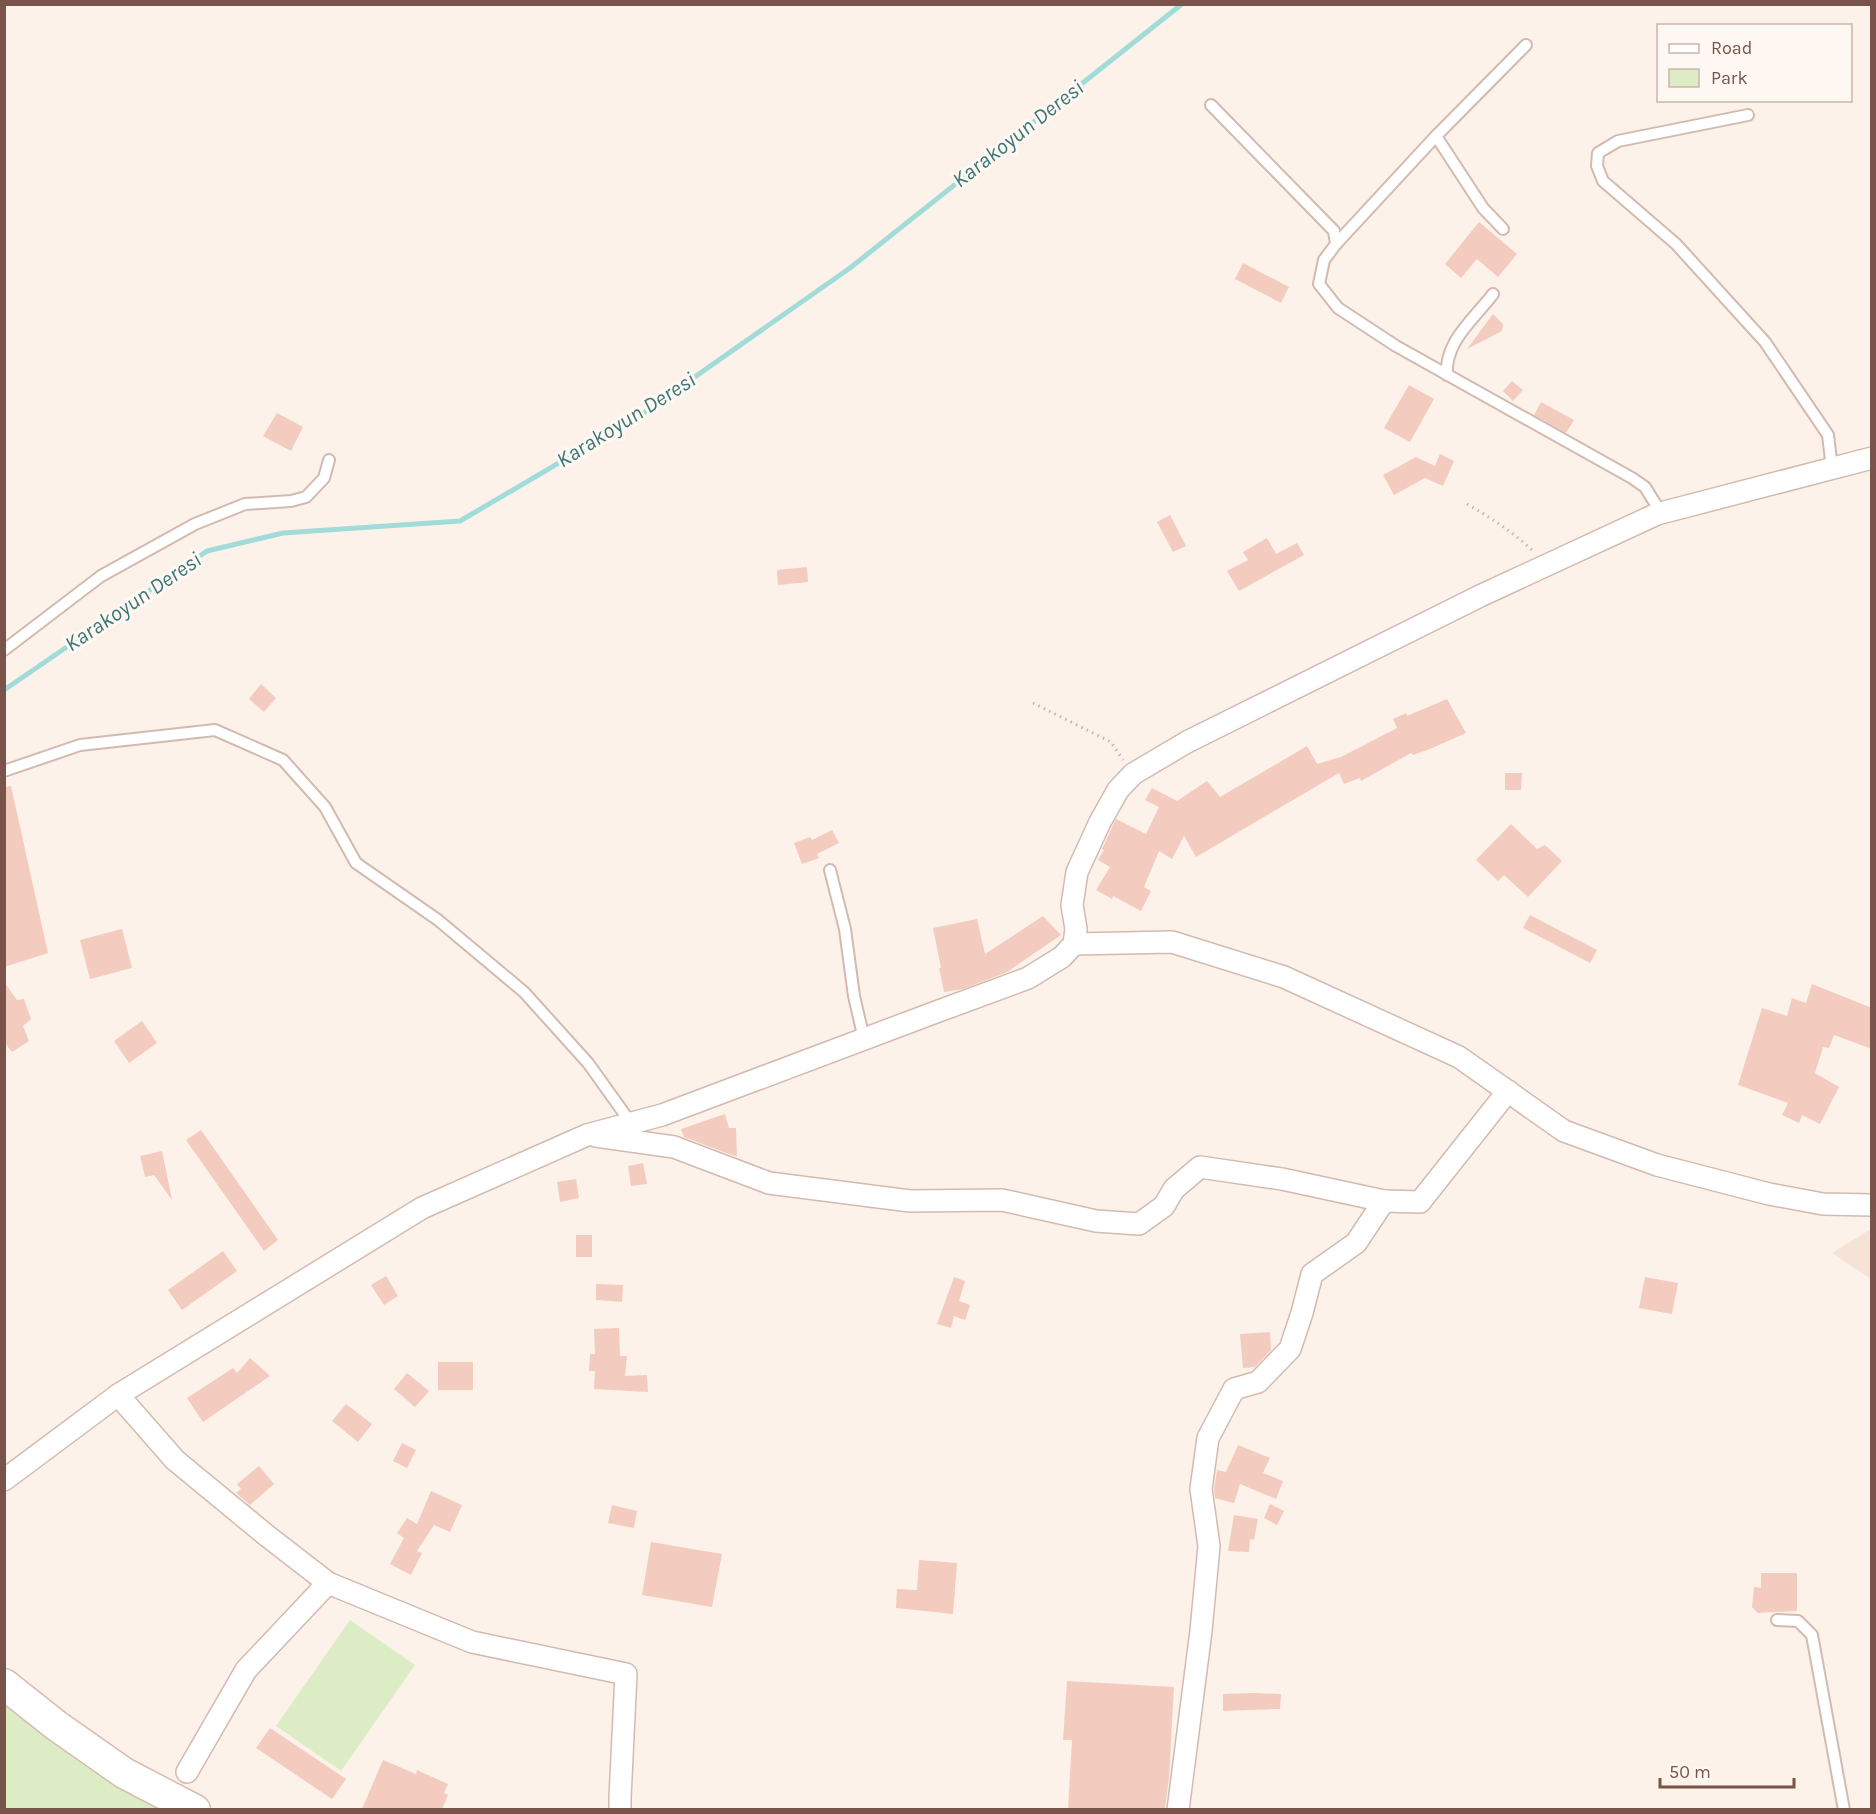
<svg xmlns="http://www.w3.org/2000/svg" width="1876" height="1814" viewBox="0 0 1876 1814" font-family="Karla,sans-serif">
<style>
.residential{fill:#f6e3d7}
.green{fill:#dcedc6}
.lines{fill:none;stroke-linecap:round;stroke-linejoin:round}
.stream{stroke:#a1dbda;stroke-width:5}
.building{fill:#f4cbbf}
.lane-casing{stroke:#d3bab0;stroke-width:14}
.street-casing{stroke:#d3bab0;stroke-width:24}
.secondary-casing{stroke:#d9bbb0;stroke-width:33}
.path{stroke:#daaea1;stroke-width:3;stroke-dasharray:1.5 4.5;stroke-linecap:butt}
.lane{stroke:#fff;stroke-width:10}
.street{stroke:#fff;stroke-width:21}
.secondary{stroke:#fff;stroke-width:30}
.labels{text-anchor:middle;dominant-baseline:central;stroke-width:6;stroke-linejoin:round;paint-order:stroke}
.water-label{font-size:22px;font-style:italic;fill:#3a7878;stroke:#fff7f1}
</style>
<rect width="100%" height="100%" fill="#fdf2e9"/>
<path class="residential" d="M1871,1229V1279L1832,1253Z"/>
<g class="green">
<path d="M350,1620L415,1665L341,1771L276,1726Z"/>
<path d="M4,1697L173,1809H5Z"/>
</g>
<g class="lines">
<path class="stream" d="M4,690L207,551L283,533L460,521L642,414L850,268L1182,4"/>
</g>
<g class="building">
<path d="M1479,222L1517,254L1498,277L1477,259L1461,278L1445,264Z"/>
<path d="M1243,263L1289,287L1281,303L1235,279Z"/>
<path d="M1493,314L1503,324L1502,331L1467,349Z"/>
<path d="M1512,381L1523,390L1513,401L1503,391Z"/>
<path d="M1409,385L1434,399L1410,442L1384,428Z"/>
<path d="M1541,402L1574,420L1566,433L1534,415Z"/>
<path d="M277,413L303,427L291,451L263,436Z"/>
<path d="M1440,454L1454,461L1443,486L1425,478L1394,495L1383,475L1416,457L1435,466Z"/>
<path d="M1170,515L1186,546L1173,552L1157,522Z"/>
<path d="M1267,538L1276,554L1297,543L1304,555L1239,591L1227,571L1248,560L1243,552Z"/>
<path d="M807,567L808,582L778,585L777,570Z"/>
<path d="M261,684L276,698L264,712L249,699Z"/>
<path d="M1447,699L1466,733L1430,749L1413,755L1411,753L1361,781L1360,778L1344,784L1339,773L1196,857L1184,836L1172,859L1159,851L1144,887L1151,891L1141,911L1113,896L1112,899L1096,890L1110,867L1098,860L1104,850L1102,849L1116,819L1146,834L1159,807L1145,800L1152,788L1177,801L1207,781L1220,797L1307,746L1317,764L1341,757L1397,728L1393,719L1406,713L1407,716Z"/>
<path d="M1505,773H1522L1521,790H1505Z"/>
<path d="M11,786L48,953L4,967V787Z"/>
<path d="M1511,824L1537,849L1545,845L1562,861L1528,897L1504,875L1498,881L1476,860Z"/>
<path d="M832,830L839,843L817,854L819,858L802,864L794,843L810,837L812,840Z"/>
<path d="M1530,915L1597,950L1590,963L1523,928Z"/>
<path d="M1043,916L1061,935L1007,972L963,989L944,992L939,968H941L933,928L977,919L985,954Z"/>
<path d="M122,929L132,968L90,979L80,940Z"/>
<path d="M4,982L17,1000L24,999L31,1019L23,1026L29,1041L12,1052L4,1042Z"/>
<path d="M1812,984L1872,1008V1049L1834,1035L1829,1048L1823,1047L1815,1073L1839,1087L1820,1124L1802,1115L1799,1123L1782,1115L1788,1103L1738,1085L1762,1008L1787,1016L1792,998L1806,1003Z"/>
<path d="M142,1021L157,1043L129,1063L114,1041Z"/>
<path d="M725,1114L729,1128H736L737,1157L684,1137L681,1129Z"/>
<path d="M201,1130L278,1240L264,1251L186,1140Z"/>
<path d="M162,1151L172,1200L154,1175L145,1177L140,1156Z"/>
<path d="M643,1163L647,1184L631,1186L628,1166Z"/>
<path d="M576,1179L579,1198L560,1202L557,1182Z"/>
<rect x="576" y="1235" width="16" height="22"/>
<path d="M223,1251L237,1271L182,1310L168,1290Z"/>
<path d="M386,1276L398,1296L384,1305L371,1285Z"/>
<path d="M954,1277L965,1281L959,1301L970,1305L965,1320L954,1316L951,1328L937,1324Z"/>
<path d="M1645,1277L1678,1283L1672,1314L1639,1308Z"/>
<path d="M596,1284L623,1285L622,1302L596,1300Z"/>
<path d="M619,1328L620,1356H627L625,1376L647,1375L648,1392L594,1389L595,1371H589L590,1354H595L594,1329Z"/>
<path d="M1270,1332L1271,1350L1255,1367L1243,1368L1240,1334Z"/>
<path d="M250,1358L270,1376L203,1422L187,1398L233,1368L237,1373Z"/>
<rect x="438" y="1362" width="35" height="28"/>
<path d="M407,1373L429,1391L415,1407L394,1389Z"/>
<path d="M346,1404L372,1424L358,1442L332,1421Z"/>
<path d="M402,1443L416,1450L407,1468L393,1461Z"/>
<path d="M1238,1445L1270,1458L1263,1473L1283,1481L1276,1499L1240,1484L1234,1503L1215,1498L1214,1489L1217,1470L1226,1472Z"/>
<path d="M259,1466L274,1484L250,1505L236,1493L241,1489L237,1484Z"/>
<path d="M431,1491L462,1505L450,1532L434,1525L417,1551L422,1553L411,1575L390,1564L404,1538L397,1533L407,1518L417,1524Z"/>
<path d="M1270,1504L1284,1511L1277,1525L1264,1518Z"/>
<path d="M612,1505L637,1511L634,1528L608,1523Z"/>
<path d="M1234,1515L1258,1519L1254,1540L1250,1539L1249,1552L1228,1551Z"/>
<path d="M651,1542L722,1554L712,1607L642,1595Z"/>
<path d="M919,1560L957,1563L953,1614L896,1608L897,1589L917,1590Z"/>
<path d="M1761,1573H1797V1611L1758,1613L1752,1607L1754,1587L1761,1588Z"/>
<path d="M1067,1681L1174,1687L1169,1778L1165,1809H1068L1072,1740H1063Z"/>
<path d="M1253,1693L1281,1694L1280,1709L1223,1711V1694Z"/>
<path d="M270,1728L346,1779L332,1799L256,1748Z"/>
<path d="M383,1760L416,1774L417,1770L448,1784L444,1793L448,1795L442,1809H362Z"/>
</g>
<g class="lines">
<defs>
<g id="lane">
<path d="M1211,105L1334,231L1336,244L1324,260L1319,284L1338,308L1396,346L1632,478L1645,487L1661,513"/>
<path d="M1748,115L1618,141L1598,153L1597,166L1603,181L1676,244L1765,342L1828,435L1832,469"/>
<path d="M1436,136L1483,208L1503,229"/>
<path d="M1336,244L1436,136L1526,45"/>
<path d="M1447,375C1444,342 1475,318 1493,294"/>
<path d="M4,650L101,576L195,524L245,504L291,501L306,497L324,478L329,460"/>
<path d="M4,771L80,745L215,730L283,760L325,807L356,863L438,920L524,992L588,1063L631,1123"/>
<path d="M830,870L845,929L854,996L864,1039"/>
<path d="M1777,1620L1798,1621L1812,1635L1844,1810"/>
</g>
<g id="street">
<path d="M1074,944L1172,942L1284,977L1459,1057L1564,1131L1657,1165L1769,1194L1823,1204L1872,1205"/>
<path d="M596,1136L674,1147L769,1183L910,1201L1002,1200L1096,1221L1139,1224L1164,1206L1174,1189L1200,1167L1282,1179L1384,1201"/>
<path d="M118,1395L175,1460L266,1535L328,1583L472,1642L626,1674L620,1798V1810"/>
<path d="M4,1480L118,1395L422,1208L587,1135L662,1115L936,1012L1028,978L1062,957L1074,944L1076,929L1072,905L1077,872L1100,822L1118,790L1133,774L1187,742L1480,596L1657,514L1872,458"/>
<path d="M187,1772L246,1670L328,1583"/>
<path d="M1178,1810L1201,1631L1209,1546L1201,1489L1208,1438L1234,1389L1258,1382L1290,1349L1302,1313L1312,1274L1356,1243L1384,1201L1420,1202L1508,1091"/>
</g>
<path id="secondary" d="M4,1684L57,1726L124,1773L195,1810"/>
</defs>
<use href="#lane" class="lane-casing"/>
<use href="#street" class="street-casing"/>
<use href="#secondary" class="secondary-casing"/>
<g class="path">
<path d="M1467,504C1491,518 1513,532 1533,551"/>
<path d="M1033,703L1111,742L1123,760"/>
</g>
<use href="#lane" class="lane"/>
<use href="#street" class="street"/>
<use href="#secondary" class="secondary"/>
</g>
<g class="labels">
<g class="water-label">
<text transform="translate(1018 134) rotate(-38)">Karakoyun Deresi</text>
<text transform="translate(626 420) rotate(-32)">Karakoyun Deresi</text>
<text transform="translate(133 602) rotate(-34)">Karakoyun Deresi</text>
</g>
</g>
<rect width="1876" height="1814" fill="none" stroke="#7a534a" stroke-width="12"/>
<rect x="1657" y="24" width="195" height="78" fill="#fff7f1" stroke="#cab5ae" stroke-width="1.5"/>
<rect x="1669" y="44" width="30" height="9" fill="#ffffff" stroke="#cab5ae" stroke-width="1.5"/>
<text x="1711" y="54" font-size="18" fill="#7a534a">Road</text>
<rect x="1669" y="69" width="30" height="18" fill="#dcedc6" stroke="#cab5ae" stroke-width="1.5"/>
<text x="1711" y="84" font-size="18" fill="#7a534a">Park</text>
<path d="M1660 1778v9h134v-9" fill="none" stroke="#7a534a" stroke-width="3"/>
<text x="1669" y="1778" font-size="18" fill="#7a534a" stroke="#fff7f1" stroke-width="4.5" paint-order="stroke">50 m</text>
</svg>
